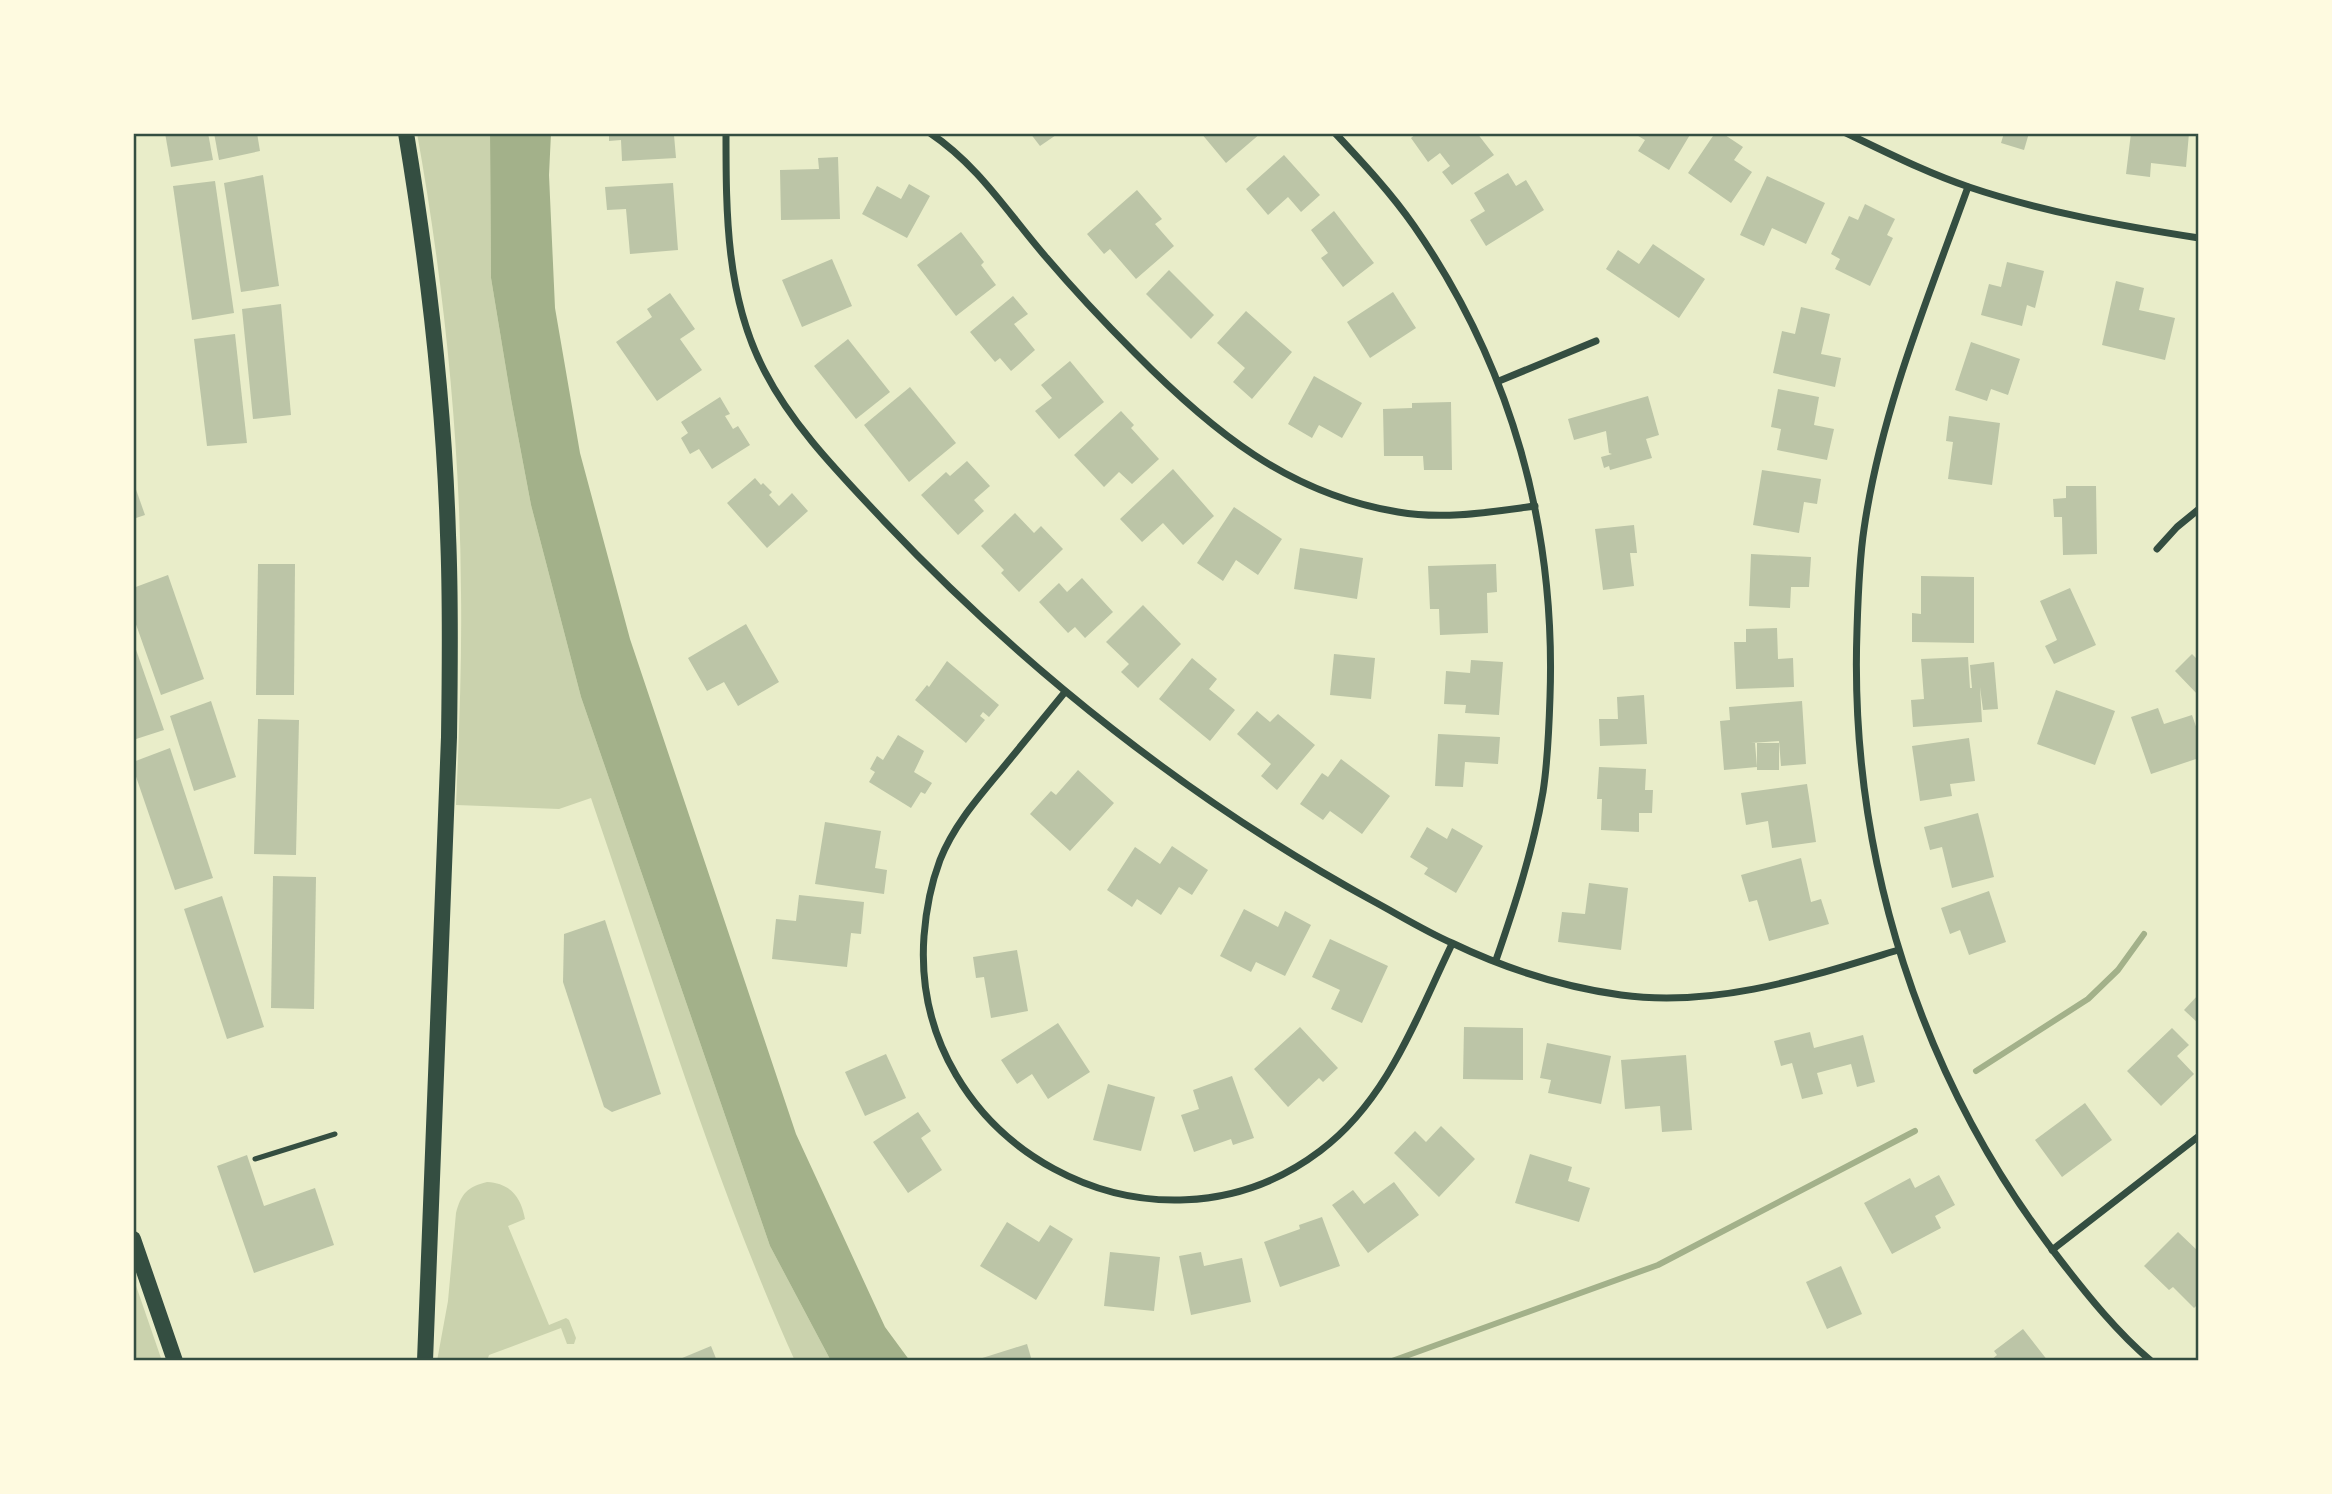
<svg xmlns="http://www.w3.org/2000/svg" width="2332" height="1494" viewBox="0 0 2332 1494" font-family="Quicksand,sans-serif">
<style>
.green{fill:#cad2ad}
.water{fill:#a3b18a}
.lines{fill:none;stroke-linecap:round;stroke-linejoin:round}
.stream{stroke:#a3b18a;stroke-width:6}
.building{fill:#bcc5a7}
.service{stroke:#344e41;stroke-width:5}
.minor{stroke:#344e41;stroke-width:7}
.primary{stroke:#344e41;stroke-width:16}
.neatline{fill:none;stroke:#344e41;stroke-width:2.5}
</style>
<rect width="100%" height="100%" fill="#e9edc9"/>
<g class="green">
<path d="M417,133H490L491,278L511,399L531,505L581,697L770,1246L831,1361H795C713,1179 656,987 591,798L559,809L456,805C459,734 462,663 461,592C460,439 444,284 417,133Z"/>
<path d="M487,1182C510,1183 521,1197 525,1219L508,1226L549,1325L566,1318L569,1320L576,1338L574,1344H567L561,1328L489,1355L487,1361H437L448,1301L456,1213C461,1194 467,1187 487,1182Z"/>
<path d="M133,1277L162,1361H133Z"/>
</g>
<path class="water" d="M490,133H551L549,175L555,308L580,453L630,639L796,1134L885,1327L910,1361H831L770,1246L581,697L531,505L511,399L491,278Z"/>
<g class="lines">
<g class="stream">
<path d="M1976,1071L2088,999L2118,970L2144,934"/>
<path d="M1392,1361L1658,1265L1915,1131"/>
</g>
</g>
<g class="building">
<path d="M165,133H208L213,160L171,167Z"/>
<path d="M214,133H257L260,151L219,160Z"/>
<path d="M609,133L674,135L676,158L622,161L621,140L609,141Z"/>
<path d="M1030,133H1059L1040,146Z"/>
<path d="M1201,133H1261L1226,163Z"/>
<path d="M1417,133H1477L1494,155L1452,185L1442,172L1450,166L1440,153L1428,162L1411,138Z"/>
<path d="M1633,133H1691L1669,170L1638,151L1645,140Z"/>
<path d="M1715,133H1722L1743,147L1734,160L1752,172L1731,203L1688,173Z"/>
<path d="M2004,133H2029L2024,150L2001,143Z"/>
<path d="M2131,133H2189L2186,167L2151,163L2150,177L2126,174Z"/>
<path d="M1284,155L1320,195L1301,212L1288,197L1268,215L1246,189Z"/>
<path d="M838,157L840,219L781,220L780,170L819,169L818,158Z"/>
<path d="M1508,173L1516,186L1526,180L1544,210L1486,246L1470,220L1485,211L1474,193Z"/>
<path d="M263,175L279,286L241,292L224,183Z"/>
<path d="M1767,176L1825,203L1806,244L1772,228L1764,246L1740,235Z"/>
<path d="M215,181L234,313L192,320L173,186Z"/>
<path d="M673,183L678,250L630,254L626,209L607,210L605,187Z"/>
<path d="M909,184L930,196L907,238L862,214L877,186L901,199Z"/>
<path d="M1137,190L1162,219L1155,224L1174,246L1136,279L1110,249L1104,254L1087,234Z"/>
<path d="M1865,204L1895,219L1887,235L1893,238L1870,286L1835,269L1840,259L1831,254L1849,216L1858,220Z"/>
<path d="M1334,211L1374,263L1343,287L1321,258L1328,253L1311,230Z"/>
<path d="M961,232L984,262L981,265L996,285L956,316L917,265Z"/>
<path d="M1653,244L1705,279L1679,318L1606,269L1618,250L1639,264Z"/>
<path d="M832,259L852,306L802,327L782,280Z"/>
<path d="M2007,262L2044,271L2035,308L2027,305L2022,326L1981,315L1989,284L2001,287Z"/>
<path d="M1169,270L1214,315L1191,339L1146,294Z"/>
<path d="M2116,281L2144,288L2139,310L2175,318L2165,360L2102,345Z"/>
<path d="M1393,292L1416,328L1370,358L1347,322Z"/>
<path d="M670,293L695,329L680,339L702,370L657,401L616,342L652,317L647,309Z"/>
<path d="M1013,296L1028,314L1014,324L1035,350L1011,371L1000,358L995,362L970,332Z"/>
<path d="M281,304L291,415L253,419L242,309Z"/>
<path d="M1801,307L1830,314L1821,354L1841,358L1835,387L1773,373L1782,331L1795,334Z"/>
<path d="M1246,311L1292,352L1252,399L1233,382L1245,368L1217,343Z"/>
<path d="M235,334L247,443L207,446L194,339Z"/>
<path d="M848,339L890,392L856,419L814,366Z"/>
<path d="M1971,342L2020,359L2008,395L1991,389L1987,401L1955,390Z"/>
<path d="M1070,361L1104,402L1059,439L1035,411L1052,398L1041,385Z"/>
<path d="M1314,376L1362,403L1342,438L1319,425L1312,438L1288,424Z"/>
<path d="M910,387L956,443L909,482L864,425Z"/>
<path d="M1778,389L1819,397L1814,425L1834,429L1827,460L1777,450L1781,429L1771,427Z"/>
<path d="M1648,396L1659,435L1646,439L1652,458L1610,470L1609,466L1604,468L1601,457L1612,454L1609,453L1606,431L1574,440L1568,419Z"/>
<path d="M720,397L730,414L725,416L733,429L738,426L750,445L712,469L699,449L690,454L681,438L688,433L681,422Z"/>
<path d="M1451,402L1452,470H1424L1423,456H1384L1383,409L1412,408V403Z"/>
<path d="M1121,411L1134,425L1131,428L1159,459L1132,484L1119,472L1104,487L1074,455Z"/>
<path d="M1949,416L2000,423L1992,485L1948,479L1953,442L1946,441Z"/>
<path d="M967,461L990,486L974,500L984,511L958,535L921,495L946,472L950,476Z"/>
<path d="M1173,469L1214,516L1183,545L1163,523L1142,542L1120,519Z"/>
<path d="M1762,470L1821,479L1817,504L1804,502L1799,533L1753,525Z"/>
<path d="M755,478L761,485L763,483L772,492L769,495L779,506L792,493L808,511L767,548L727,503Z"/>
<path d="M133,481L145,515L133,519Z"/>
<path d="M2066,486H2096L2097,554L2063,555L2062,517H2054L2053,499L2066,498Z"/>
<path d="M1234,507L1282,539L1258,575L1236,560L1223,581L1197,563Z"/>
<path d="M1015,513L1034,533L1041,526L1063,549L1019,592L1001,573L1004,570L981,546Z"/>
<path d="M1634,525L1637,553H1630L1634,586L1603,590L1595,529Z"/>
<path d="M1300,548L1363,558L1357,599L1294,589Z"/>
<path d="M1751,554L1811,557L1809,587H1791L1790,608L1749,606Z"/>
<path d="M258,564H295L294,695H256Z"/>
<path d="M1496,564L1497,592L1487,593L1488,633L1440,635L1439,609H1430L1428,566Z"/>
<path d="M168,575L204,679L161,695L133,616V588Z"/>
<path d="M1921,576L1974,577V643L1912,642V613L1921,614Z"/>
<path d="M1082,578L1113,612L1085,638L1075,627L1068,633L1039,602L1059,583L1067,592Z"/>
<path d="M2070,588L2096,645L2054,664L2045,646L2057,640L2040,601Z"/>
<path d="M1143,605L1181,644L1138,688L1121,672L1129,664L1106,642Z"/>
<path d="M746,624L779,682L738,706L724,682L707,691L688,658Z"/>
<path d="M1777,628L1778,659L1793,658L1794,687L1736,689L1734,642H1746V629Z"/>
<path d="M133,641L164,730L133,740Z"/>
<path d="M1334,654L1375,658L1371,699L1330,695Z"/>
<path d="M2192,654L2197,659L2199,657V696L2175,671Z"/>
<path d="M1968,657L1970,688H1972L1970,665L1994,662L1998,709L1983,710L1980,687L1982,722L1913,727L1911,700L1924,699L1921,659Z"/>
<path d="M1192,658L1217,679L1209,689L1235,710L1210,741L1159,699Z"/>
<path d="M1471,660L1503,662L1499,715L1465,713L1466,705L1444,704L1446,671L1470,673Z"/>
<path d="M947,661L999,705L989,717L983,712L980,716L985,720L966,743L915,700L927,685L929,687Z"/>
<path d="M2056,690L2115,711L2095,765L2037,744Z"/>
<path d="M1644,695L1647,744L1600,746L1599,719H1618L1617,697Z"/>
<path d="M211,701L236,777L194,791L170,716Z"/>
<path d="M1802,701L1806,764L1781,766L1779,741L1751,743H1755L1757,767L1724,770L1720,721L1730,720L1729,707Z"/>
<path d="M2158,708L2164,724L2192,715L2199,735V758L2151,774L2131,717Z"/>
<path d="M1257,711L1270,722L1278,714L1315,745L1277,790L1261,776L1271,764L1237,734Z"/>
<path d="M258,719L299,720L296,855L254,854Z"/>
<path d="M1438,734L1500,737L1498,764L1465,762L1463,787L1435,786Z"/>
<path d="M898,735L924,751L914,772L932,783L925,794L921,792L911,808L869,782L875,772L870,769L877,756L883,760Z"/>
<path d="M1969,738L1975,781L1950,784L1952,796L1920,801L1912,746Z"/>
<rect x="1757" y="743" width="22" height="27"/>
<path d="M170,748L213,878L175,890L133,768V762Z"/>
<path d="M1341,759L1390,796L1362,834L1330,811L1323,820L1300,804L1322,773L1328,777Z"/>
<path d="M1599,767L1646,769L1645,790H1653L1652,813H1639V832L1601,830L1602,799H1597Z"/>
<path d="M1078,770L1114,803L1070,851L1030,814L1051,791L1056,795Z"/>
<path d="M1807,784L1816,842L1772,848L1768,821L1746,825L1741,793Z"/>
<path d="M1978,813L1994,877L1952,888L1942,847L1930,850L1924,827Z"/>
<path d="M825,822L881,831L875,868L887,870L884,894L815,884Z"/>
<path d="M1427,827L1447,839L1452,828L1483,846L1456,893L1424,874L1428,868L1410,857Z"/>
<path d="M1172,846L1208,870L1192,895L1179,887L1161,915L1137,899L1132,907L1107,890L1135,847L1160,864Z"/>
<path d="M1801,858L1811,902L1821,899L1829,924L1769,941L1757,900L1749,902L1741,875Z"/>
<path d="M273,876L316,877L314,1009L271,1008Z"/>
<path d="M1589,883L1628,888L1621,950L1558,942L1562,912L1585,914Z"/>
<path d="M1989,891L2006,942L1969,955L1960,930L1950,934L1941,908Z"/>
<path d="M799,895L864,902L861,934L851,933L847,967L772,959L776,919L796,921Z"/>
<path d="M222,896L264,1027L227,1039L184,909Z"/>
<path d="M1244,909L1278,927L1285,911L1311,925L1285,976L1256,962L1251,972L1220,956Z"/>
<path d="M605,920L661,1094L612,1112L604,1107L563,982L564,934Z"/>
<path d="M1330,939L1388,966L1362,1023L1331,1009L1340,990L1312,977Z"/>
<path d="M1017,950L1028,1011L991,1018L984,977L976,978L973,957Z"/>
<path d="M2199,994V1024L2184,1010Z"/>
<path d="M1058,1023L1090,1072L1048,1099L1032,1074L1017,1084L1001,1060Z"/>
<path d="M1300,1027L1338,1068L1323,1082L1319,1078L1288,1107L1254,1069Z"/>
<path d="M1464,1027L1523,1028V1080L1463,1079Z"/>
<path d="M2172,1028L2189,1045L2177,1056L2194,1074L2161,1106L2127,1071Z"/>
<path d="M1810,1032L1814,1048L1863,1035L1875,1082L1857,1087L1851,1064L1817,1073L1823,1094L1802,1099L1792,1063L1781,1066L1774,1041Z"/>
<path d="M1547,1043L1611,1056L1601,1104L1548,1093L1551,1080L1540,1078Z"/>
<path d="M886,1054L906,1098L865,1116L845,1072Z"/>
<path d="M1686,1055L1692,1130L1662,1132L1660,1106L1625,1109L1621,1060Z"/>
<path d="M1232,1076L1254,1138L1233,1145L1231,1139L1194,1152L1181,1115L1199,1109L1193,1090Z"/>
<path d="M1108,1084L1155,1097L1141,1151L1093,1140Z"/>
<path d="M2085,1103L2112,1140L2062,1177L2035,1140Z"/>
<path d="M918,1112L931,1131L921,1138L942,1170L908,1193L873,1142Z"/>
<path d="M1441,1126L1475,1159L1439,1197L1394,1153L1415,1131L1426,1142Z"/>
<path d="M1530,1154L1572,1167L1568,1181L1590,1188L1579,1222L1515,1203Z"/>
<path d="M247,1155L264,1206L315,1188L334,1245L254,1273L217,1166Z"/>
<path d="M1939,1175L1955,1205L1935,1216L1941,1228L1892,1254L1864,1203L1910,1178L1915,1188Z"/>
<path d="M1394,1182L1419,1215L1368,1253L1332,1205L1353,1190L1364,1204Z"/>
<path d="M1322,1217L1340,1266L1280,1287L1264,1242L1300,1229L1299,1225Z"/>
<path d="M1007,1222L1039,1242L1050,1225L1073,1239L1036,1300L980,1266Z"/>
<path d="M2178,1232L2199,1252V1303L2194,1308L2173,1287L2169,1290L2144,1266Z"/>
<path d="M1110,1252L1160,1257L1154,1311L1104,1306Z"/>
<path d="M1201,1252L1204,1266L1242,1258L1251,1302L1191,1315L1179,1256Z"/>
<path d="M1841,1266L1862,1314L1827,1329L1806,1282Z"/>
<path d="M2023,1329L2048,1361H1990L1997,1355L1994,1351Z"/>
<path d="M1027,1344L1032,1361H977L976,1360Z"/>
<path d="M711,1346L717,1361H675Z"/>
</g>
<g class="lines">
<path class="service" d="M255,1159L335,1134"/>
<g class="minor">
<path d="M726,133C726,213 726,297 764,370C793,427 841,475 884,521C1026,671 1192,802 1373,901C1399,915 1425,931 1452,943C1504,968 1564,987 1621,995C1716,1008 1809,977 1898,950"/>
<path d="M930,133C979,166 1007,212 1045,256C1074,290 1104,322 1135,353C1211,430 1288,494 1398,512C1444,520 1490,512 1535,506"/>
<path d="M1335,133C1363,163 1391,193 1414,226C1511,366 1556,527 1550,697C1549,729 1548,760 1543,792C1533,850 1515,905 1496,960"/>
<path d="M1846,133C1886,152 1927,173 1969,187C2043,212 2122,226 2199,238"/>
<path d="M1968,187C1928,298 1881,411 1864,529C1859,562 1858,597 1857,630C1849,857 1921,1082 2061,1261C2088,1296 2117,1332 2151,1361"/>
<path d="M1499,381L1596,341"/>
<path d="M2157,549L2177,527L2199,509"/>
<path d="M1065,692C1044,718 1023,743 1002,769C978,798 954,825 940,860C931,884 926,910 924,936C909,1144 1153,1277 1320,1151C1388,1100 1416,1018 1452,944"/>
<path d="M2052,1250L2199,1136"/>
</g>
<g class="primary">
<path d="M406,133C428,266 444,400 448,535C451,602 450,669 449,737L425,1361"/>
<path d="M133,1239L175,1361"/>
</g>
</g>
<rect width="2332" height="1494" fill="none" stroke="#fefae0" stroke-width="270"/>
<rect x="135" y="135" width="2062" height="1224" class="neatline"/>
</svg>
